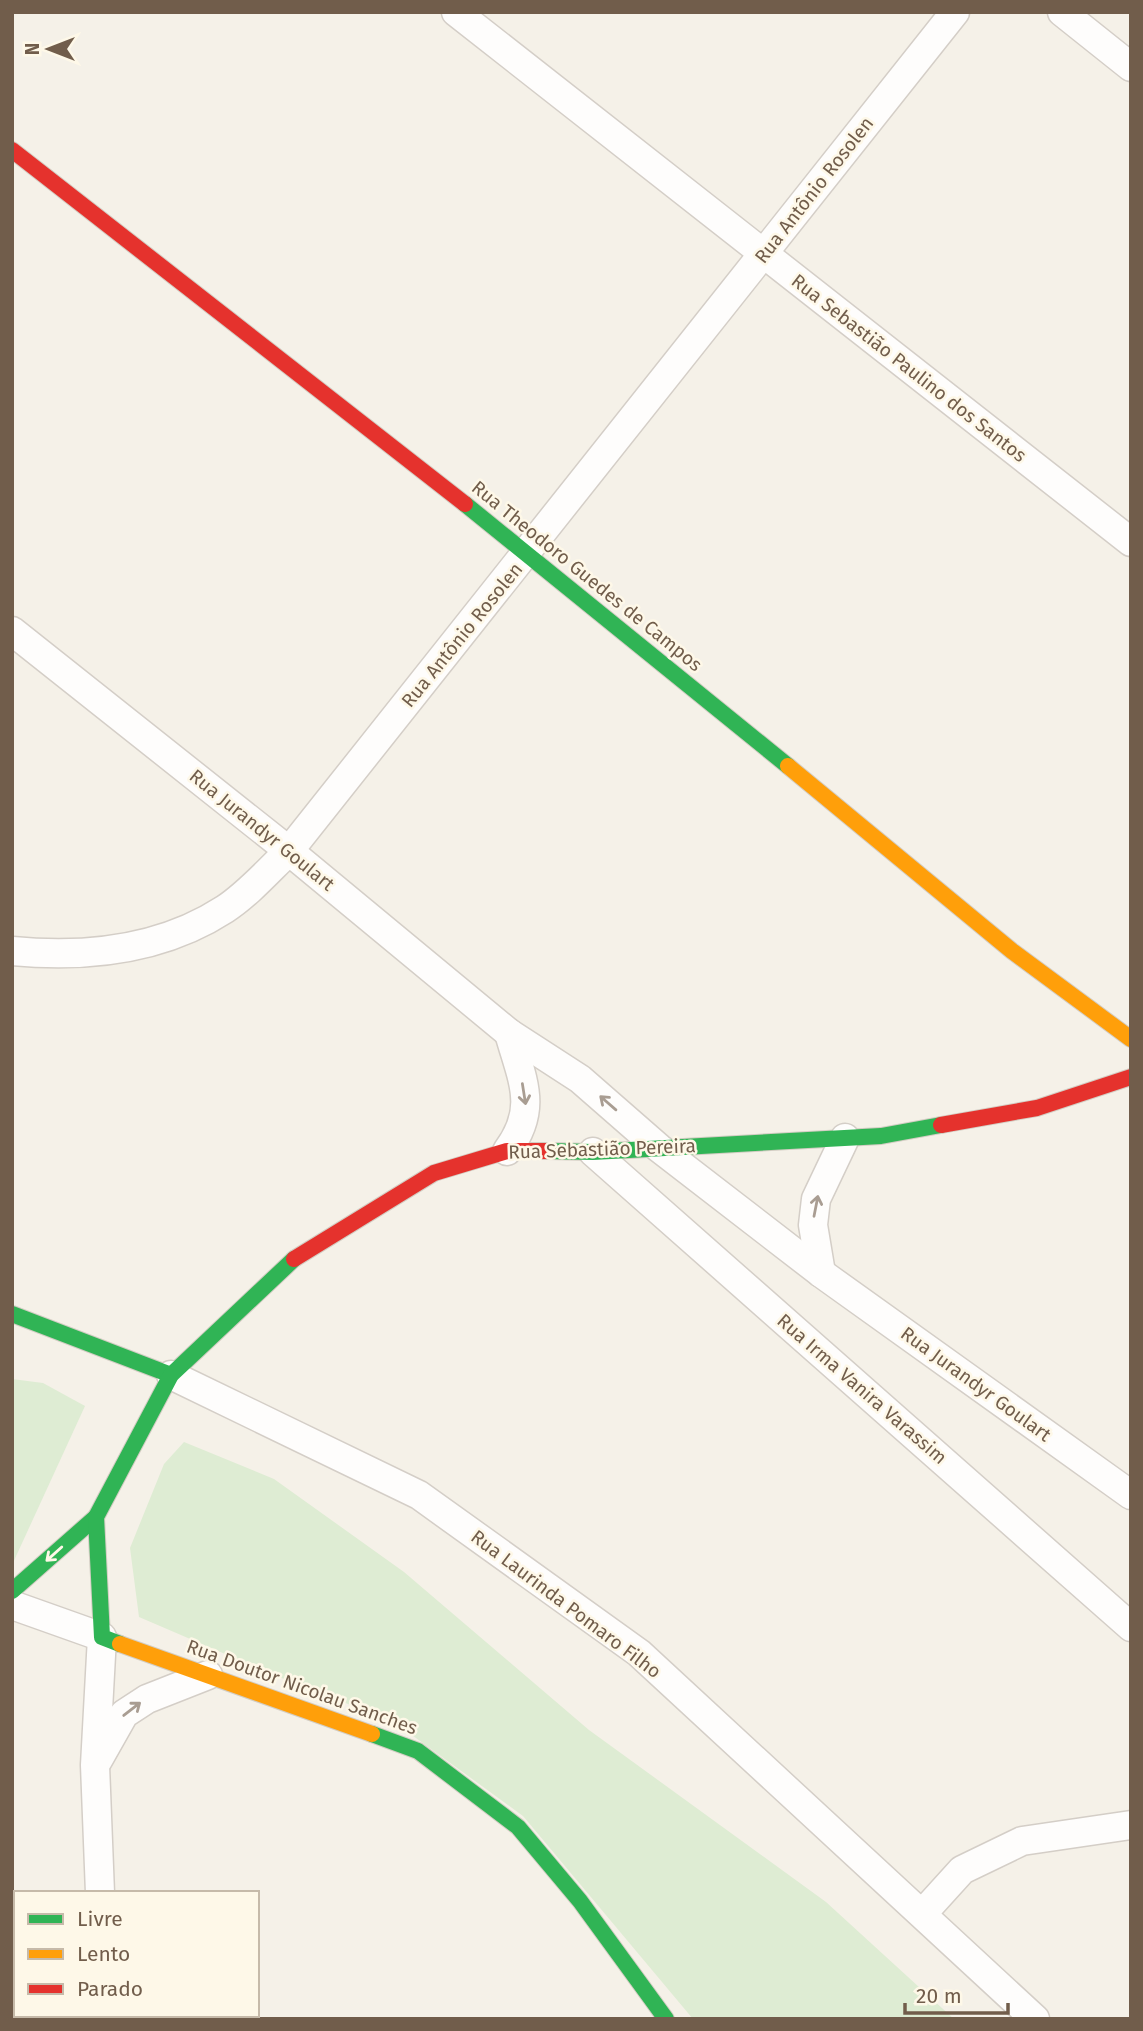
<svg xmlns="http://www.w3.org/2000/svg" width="1143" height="2031" viewBox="0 0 1143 2031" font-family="'Fira Sans',sans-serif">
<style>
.green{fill:#deecd3}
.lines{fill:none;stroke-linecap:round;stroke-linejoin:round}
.street-casing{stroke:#d4cec7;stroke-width:31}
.fast-casing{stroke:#d3cdc3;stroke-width:18}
.slow-casing{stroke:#d3cdc3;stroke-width:18}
.jam-casing{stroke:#d3cdc3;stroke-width:18}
.street{stroke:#fefdfc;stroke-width:28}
.fast{stroke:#30b455;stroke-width:16}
.slow{stroke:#ff9f0a;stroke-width:16}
.jam{stroke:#e5322d;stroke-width:16}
.oneway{stroke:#a99d92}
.oneway2{stroke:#fef8e8}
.labels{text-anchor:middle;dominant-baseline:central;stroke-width:5;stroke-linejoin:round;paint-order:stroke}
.street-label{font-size:19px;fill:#715d4b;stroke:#fef8e8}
</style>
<rect width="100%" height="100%" fill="#f5f1e8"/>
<g class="green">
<path d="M12,1379L43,1383L85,1406L12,1565Z"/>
<path d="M184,1442L274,1479L404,1572L589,1730L826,1902L954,2019H693L523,1816L394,1722L274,1675L139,1617L130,1548L164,1464Z"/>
</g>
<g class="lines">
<defs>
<g id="street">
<path d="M456,12L1131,542"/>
<path d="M1062,12L1131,67"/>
<path d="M12,631L289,851L509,1033L580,1079L659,1148L821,1273L1131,1495"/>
<path d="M12,951C85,958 162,950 225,909C248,894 269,870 289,851L955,12"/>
<path d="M507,1151C539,1108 522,1080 509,1033"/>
<path d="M593,1152L1131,1627"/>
<path d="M821,1273L813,1225L816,1199L845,1138"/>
<path d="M171,1375L419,1495L639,1653L1035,2019"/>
<path d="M12,1605L102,1637L95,1765L100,1893"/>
<path d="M98,1760L124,1714L147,1699L208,1675"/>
<path d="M923,1913L962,1870L1022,1841L1131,1825"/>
<path d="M104,2015V2019"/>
</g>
<g id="fast">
<path d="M465,504L788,766"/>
<path d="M548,1151L593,1152L881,1136L941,1125"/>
<path d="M12,1314L171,1375"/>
<path d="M12,1591L96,1517"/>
<path d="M120,1644L102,1637L96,1517L171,1375L294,1259"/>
<path d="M372,1734L418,1751L518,1827L580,1901L666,2019"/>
</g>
<g id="slow">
<path d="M788,766L1012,951L1131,1039"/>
<path d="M120,1644L372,1734"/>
</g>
<g id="jam">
<path d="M12,150L465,504"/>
<path d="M941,1125L1037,1108L1131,1077"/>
<path d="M294,1259L434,1173L507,1151H548"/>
</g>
</defs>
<use href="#street" class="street-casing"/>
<use href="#fast" class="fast-casing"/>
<use href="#slow" class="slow-casing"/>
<use href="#jam" class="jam-casing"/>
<use href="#street" class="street"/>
<use href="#fast" class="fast"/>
<use href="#slow" class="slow"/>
<use href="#jam" class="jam"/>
</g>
<defs><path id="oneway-shaft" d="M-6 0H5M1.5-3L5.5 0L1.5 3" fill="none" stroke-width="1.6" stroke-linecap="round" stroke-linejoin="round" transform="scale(1.75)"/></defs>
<g class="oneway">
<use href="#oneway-shaft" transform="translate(524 1094) rotate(81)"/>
<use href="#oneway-shaft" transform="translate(608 1103) rotate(-139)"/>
<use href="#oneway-shaft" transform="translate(816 1206) rotate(-79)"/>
<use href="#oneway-shaft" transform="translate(132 1709) rotate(-38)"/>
</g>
<use class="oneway2" href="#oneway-shaft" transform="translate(54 1554) rotate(138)"/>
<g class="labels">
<g class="street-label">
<text transform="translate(814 190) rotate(-52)">Rua Antônio Rosolen</text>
<text transform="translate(909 368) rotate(38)">Rua Sebastião Paulino dos Santos</text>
<text transform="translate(587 576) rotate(39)">Rua Theodoro Guedes de Campos</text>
<text transform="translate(462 635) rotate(-51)">Rua Antônio Rosolen</text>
<text transform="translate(262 830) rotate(39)">Rua Jurandyr Goulart</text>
<text transform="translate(602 1149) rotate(-2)">Rua Sebastião Pereira</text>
<text transform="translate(976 1384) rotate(36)">Rua Jurandyr Goulart</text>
<text transform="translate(862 1389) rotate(41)">Rua Irma Vanira Varassim</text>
<text transform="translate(566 1604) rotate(37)">Rua Laurinda Pomaro Filho</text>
<text transform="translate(302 1687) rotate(20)">Rua Doutor Nicolau Sanches</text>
</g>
</g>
<rect width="1143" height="2031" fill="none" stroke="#715d4b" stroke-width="28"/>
<rect x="14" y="1891" width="245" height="126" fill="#fef8e8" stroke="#c6baa9" stroke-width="2"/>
<rect x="28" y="1914" width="35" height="10" fill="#30b455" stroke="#c6baa9" stroke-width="2"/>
<text x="77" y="1926" font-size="21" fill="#715d4b">Livre</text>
<rect x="28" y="1949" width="35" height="10" fill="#ff9f0a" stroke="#c6baa9" stroke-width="2"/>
<text x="77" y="1961" font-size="21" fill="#715d4b">Lento</text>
<rect x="28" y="1984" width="35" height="10" fill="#e5322d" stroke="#c6baa9" stroke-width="2"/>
<text x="77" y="1996" font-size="21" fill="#715d4b">Parado</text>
<g transform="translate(49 49) rotate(270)" stroke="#fef8e8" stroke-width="5" paint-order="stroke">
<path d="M0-5L12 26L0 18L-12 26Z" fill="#715d4b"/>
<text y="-10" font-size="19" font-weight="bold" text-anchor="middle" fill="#715d4b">N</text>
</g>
<path d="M905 2003v10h103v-10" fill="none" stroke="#715d4b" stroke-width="3.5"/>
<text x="916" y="2003" font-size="21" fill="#715d4b" stroke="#fef8e8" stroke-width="5" paint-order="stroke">20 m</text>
</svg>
